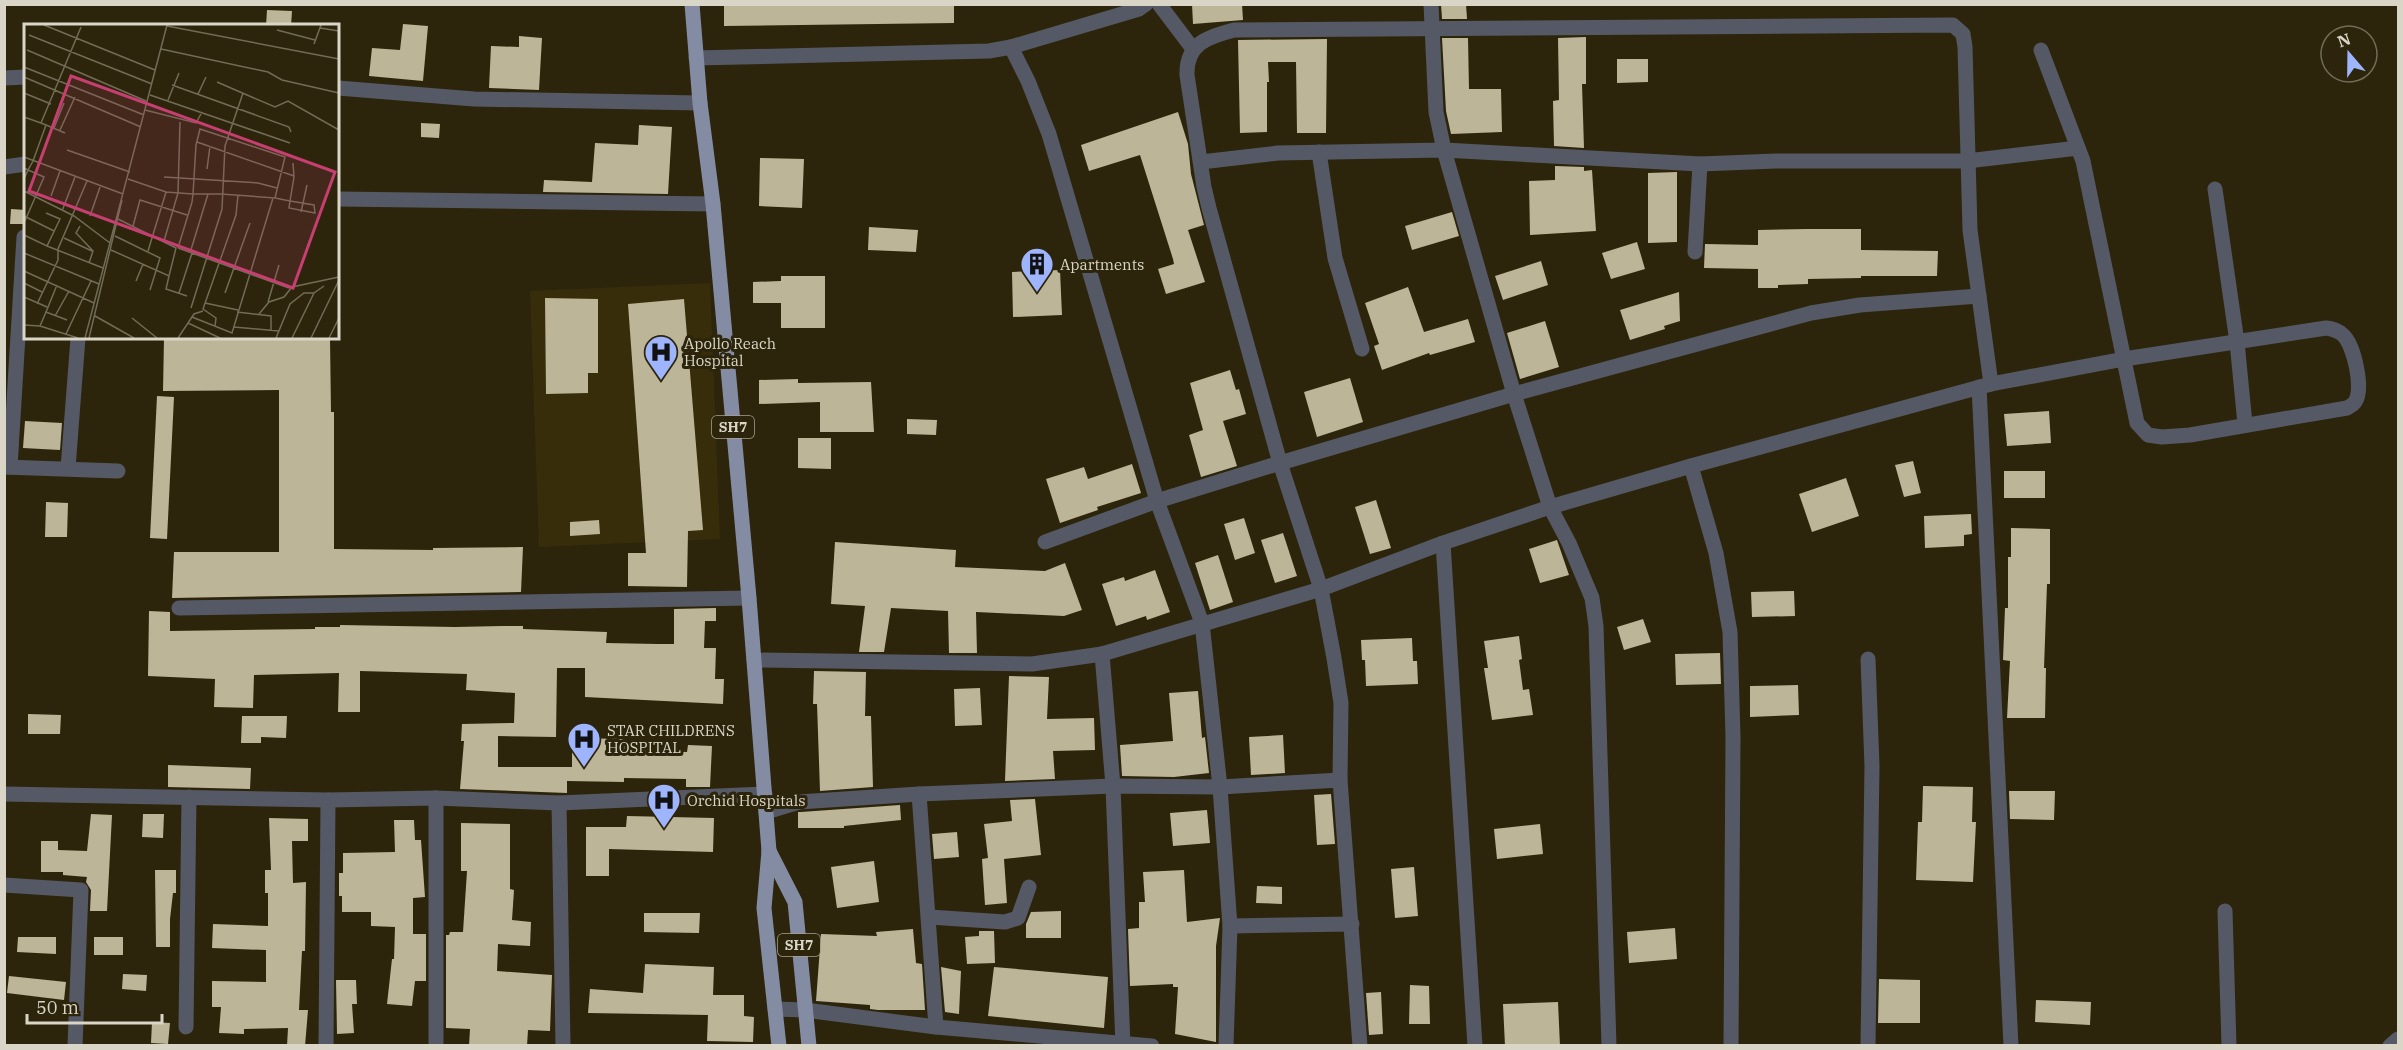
<svg xmlns="http://www.w3.org/2000/svg" width="2403" height="1050" viewBox="0 0 2403 1050" font-family="'IBM Plex Serif',serif">
<style>
.built{fill:#372d0b}
.building{fill:#bdb597}
.lines{fill:none;stroke-linecap:round;stroke-linejoin:round}
.minor{stroke:#555965;stroke-width:15}
.major{stroke:#848ca4;stroke-width:15}
.labels{text-anchor:middle;dominant-baseline:central;stroke-width:6;stroke-linejoin:round;paint-order:stroke}
.shield{fill:#2c250c;stroke:#a6a18f;stroke-width:1.5}
.shield-label{font-size:14px;font-weight:bold;fill:#dad6c7}
.poi-label{font-size:15px;fill:#dad6c7;stroke:#2c250c;text-anchor:start}
.inset-road{fill:none;stroke:#726c57;stroke-width:1.5}
.view{fill:#c73e71;fill-opacity:0.15;stroke:#c73e71;stroke-width:3}
.inset-edge{fill:none;stroke:#dad6c7;stroke-width:3}
</style>
<rect width="100%" height="100%" fill="#2c250c"/>
<path class="built" d="M710,283L720,539L539,547L530,291Z"/>
<g class="building">
<path d="M724,4H954V23L724,26Z"/>
<path d="M1192,4H1242L1243,20L1193,24Z"/>
<path d="M1441,4H1466L1467,19H1442Z"/>
<path d="M267,10L292,11L291,26H266Z"/>
<path d="M403,24L428,26L423,81L369,76L372,48L400,50Z"/>
<path d="M519,36L542,38L539,90L489,88L491,46L519,47Z"/>
<path d="M1586,37V84H1582L1584,148L1554,146L1553,101L1559,100L1558,38Z"/>
<path d="M1442,38H1468L1469,89H1501L1502,132L1451,134L1446,111Z"/>
<path d="M1327,39L1326,133H1297L1296,62H1268L1269,82H1267V132L1240,133L1238,40Z"/>
<path d="M1617,59H1648V82L1617,83Z"/>
<path d="M1178,112L1188,144L1191,174L1204,225L1188,230L1205,282L1166,294L1158,269L1174,264L1173,259L1140,155L1089,171L1081,145Z"/>
<path d="M421,123L440,124L439,138L421,137Z"/>
<path d="M639,125L672,127L668,194L543,192L544,180L592,182L595,143L638,145Z"/>
<path d="M760,158L804,159L802,208L759,206Z"/>
<path d="M1555,166L1584,167V171L1592,170L1596,231L1530,235L1529,181L1555,180Z"/>
<path d="M1677,172V242L1648,243V173Z"/>
<path d="M11,209L26,210V224H10Z"/>
<path d="M1452,212L1459,236L1412,250L1405,226Z"/>
<path d="M869,227L918,230L916,252L868,250Z"/>
<path d="M1808,229H1861V250L1938,251L1937,276H1861V278L1808,279V284L1778,285V288H1758V269L1704,268L1705,244L1758,245V230Z"/>
<path d="M1637,242L1645,269L1611,279L1602,253Z"/>
<path d="M1541,261L1548,285L1503,300L1495,276Z"/>
<path d="M1060,270L1062,315L1013,317L1012,272Z"/>
<path d="M781,276H825V328H781V303H753V282L781,281Z"/>
<path d="M1408,287L1424,332L1468,319L1475,342L1430,355L1429,353L1382,370L1374,346L1379,344L1365,303Z"/>
<path d="M1679,292L1680,321L1664,326L1665,329L1630,340L1620,310Z"/>
<path d="M545,298L598,299V373H588V393L546,394Z"/>
<path d="M684,299L703,530L688,531L687,587L628,586V553H646L628,304Z"/>
<path d="M1545,321L1559,367L1520,379L1507,333Z"/>
<path d="M164,338H330L331,412H334V549L433,550V548L523,547L521,592L172,598L174,552H279V390L163,391Z"/>
<path d="M1230,370L1236,390L1239,389L1246,414L1223,421L1237,466L1201,477L1189,435L1203,430L1190,383Z"/>
<path d="M1350,378L1363,422L1317,437L1304,392Z"/>
<path d="M798,379V383L871,382L874,432H820V402L759,404V380Z"/>
<path d="M157,396L174,397L167,539L150,538Z"/>
<path d="M2049,411L2051,443L2007,446L2004,414Z"/>
<path d="M907,419L937,420L936,435L907,434Z"/>
<path d="M25,421L62,423L60,450L23,448Z"/>
<path d="M798,438H831V469L798,468Z"/>
<path d="M1913,461L1921,493L1904,497L1895,465Z"/>
<path d="M1132,464L1141,493L1097,507L1098,510L1060,523L1046,479L1084,467L1088,479Z"/>
<rect x="2004" y="471" width="41" height="27"/>
<path d="M1846,478L1859,516L1812,532L1799,494Z"/>
<path d="M1376,500L1391,548L1370,554L1355,507Z"/>
<path d="M46,502L68,503L67,537H45Z"/>
<path d="M1971,514L1972,534L1964,535V546L1925,548L1924,516Z"/>
<path d="M1244,518L1255,553L1235,560L1224,524Z"/>
<path d="M599,520L600,534L570,536V522Z"/>
<path d="M2011,528L2050,529V584H2047L2044,668H2046L2045,718H2007L2010,661L2003,660L2005,608H2008V557H2011Z"/>
<path d="M1283,533L1297,576L1275,583L1261,540Z"/>
<path d="M1557,540L1569,575L1540,583L1529,549Z"/>
<path d="M835,542L956,550L955,567L1045,571L1065,563L1082,610L1064,616L976,612L977,653H949L948,611L891,608L884,652H859L865,606L831,604Z"/>
<path d="M1218,555L1233,602L1210,610L1195,563Z"/>
<path d="M1155,570L1170,612L1147,620L1146,616L1116,626L1102,584L1124,577L1125,581Z"/>
<path d="M1794,591L1795,616L1752,617L1751,592Z"/>
<path d="M716,608V621H705L704,648H716L715,679H724L723,704L585,697V668H557L556,737L498,736V767H572V738L625,739V750L687,752L688,745L712,746L710,787H686V779L624,778V782L567,781V793L460,789L464,741H461L462,724L514,723L515,693L466,690L467,674L360,671V712H338L339,673L254,675L253,708L214,707L215,679L148,676L149,611L170,612V631L315,629V627H340V625L455,627L502,626H523V629L607,632L606,643L657,644H674V609Z"/>
<path d="M1643,619L1651,642L1624,650L1617,627Z"/>
<path d="M1519,636L1522,659L1519,660L1523,690L1529,689L1533,715L1492,720L1484,668H1488L1484,641Z"/>
<path d="M1412,638L1413,661H1417L1418,684L1366,686L1365,660H1362L1361,640Z"/>
<path d="M1720,653L1721,684L1676,685L1675,654Z"/>
<path d="M814,671L866,672L865,716H871L873,787L820,791L817,704H813Z"/>
<path d="M1009,676L1049,677L1047,719L1094,718L1095,750L1053,751L1055,779L1005,781Z"/>
<path d="M1798,685L1799,715L1750,717V686Z"/>
<path d="M980,688L982,725L955,726L954,689Z"/>
<path d="M1198,691L1202,738L1205,737L1209,773L1174,777L1122,776L1120,745L1173,741L1169,693Z"/>
<path d="M28,714L61,715L60,734H28Z"/>
<path d="M242,716H287L286,738L261,737V743H241Z"/>
<path d="M1283,735L1285,773L1251,775L1249,737Z"/>
<path d="M168,765L251,768L250,789L168,787Z"/>
<path d="M1923,786L1973,787L1972,822H1976L1973,882L1916,880L1918,822H1922Z"/>
<path d="M2009,791H2055L2054,820L2010,819Z"/>
<path d="M1331,794L1335,844L1317,845L1314,795Z"/>
<path d="M1035,799L1041,855L1004,859L1007,903L985,905L982,859L988,858L984,824L1012,821L1010,800Z"/>
<path d="M900,805L901,820L844,826V828H798V812H801Z"/>
<path d="M1207,810L1210,843L1173,846L1170,813Z"/>
<path d="M91,814L112,815L107,911H90L91,890L86,882L87,877L63,875V872H41V841H58V850L87,851Z"/>
<path d="M143,814H164L163,838L142,837Z"/>
<path d="M627,816L714,818L713,852L609,849V876H586V827H626Z"/>
<path d="M269,818L308,819V841H292L293,883L306,882L305,951H302L299,1010H308L305,1046H287L288,1028L244,1029V1034L219,1033L221,1007H212V981L266,982V950L212,948L213,924L268,926V893H265V870H271Z"/>
<path d="M394,820H414L415,840H421L425,897L413,898V934H426V981H415L412,1006L387,1004L392,959H394L395,927L371,926V912H342V896H339V873H343V853L395,852Z"/>
<path d="M461,823L510,824V889L514,890L512,920L531,922L530,946L498,944L497,971L552,975L550,1031L528,1030L527,1046H469L470,1029L446,1028V935H449L450,932H463L467,871H461Z"/>
<path d="M1540,824L1543,854L1497,859L1494,829Z"/>
<path d="M957,832L959,857L934,859L932,834Z"/>
<path d="M874,861L879,902L837,908L831,867Z"/>
<path d="M1414,867L1418,916L1395,918L1391,869Z"/>
<path d="M155,870H176V893H173L170,919V947H156Z"/>
<path d="M1184,870L1187,922L1220,918L1216,946V1042L1175,1034L1178,987H1173V984L1130,986L1128,929L1139,928V902H1145L1143,872Z"/>
<path d="M1257,886L1282,887V904L1256,903Z"/>
<path d="M1061,911V938H1026V924L1031,912Z"/>
<path d="M644,913H700L699,933L644,932Z"/>
<path d="M1675,928L1677,959L1629,963L1627,932Z"/>
<path d="M913,929L916,963L922,964L925,1010H878L870,1009V1005L816,1001L821,934L877,936L876,932Z"/>
<path d="M979,931H994L995,963L967,964L965,937L979,936Z"/>
<path d="M18,937H56V954L17,952Z"/>
<rect x="94" y="937" width="29" height="18"/>
<path d="M645,964L714,967L713,995H744V1016L754,1017L753,1042L707,1041L708,1015L588,1013L590,989L643,993Z"/>
<path d="M941,967L961,971L959,1014L945,1012Z"/>
<path d="M994,967L1108,977L1104,1028L988,1016Z"/>
<path d="M123,974L147,975L146,991L122,989Z"/>
<path d="M9,976L66,982L64,1000L7,993Z"/>
<path d="M1879,979L1920,980V1023H1878Z"/>
<path d="M336,980H356L357,1004H352L354,1033L337,1034Z"/>
<path d="M1410,985L1429,986L1430,1024H1409Z"/>
<path d="M1381,992L1383,1034L1369,1035L1366,993Z"/>
<path d="M2036,1000L2091,1002L2090,1025L2035,1022Z"/>
<path d="M1558,1002L1560,1046H1505L1503,1004Z"/>
<path d="M152,1022L170,1023L168,1044L151,1043Z"/>
</g>
<g class="lines">
<g class="minor">
<path d="M1159,4L1193,49"/>
<path d="M1431,4L1436,112L1444,150L1514,394L1550,507L1569,543L1592,598L1596,626L1609,1046"/>
<path d="M1011,47L1028,81L1049,134L1157,501L1202,623L1220,787L1230,926L1226,1046"/>
<path d="M696,58L989,51L1011,47L1139,9L1146,4"/>
<path d="M4,78L26,77"/>
<path d="M338,88L474,99L700,103"/>
<path d="M1319,152L1335,258L1362,349"/>
<path d="M1201,162L1278,153L1444,150L1700,164L1776,161H1967L2078,148"/>
<path d="M4,167L26,164"/>
<path d="M2215,189L2237,342L2245,424"/>
<path d="M338,199L713,204"/>
<path d="M1695,252L1700,164"/>
<path d="M1991,384L2124,359L2326,328C2333,329 2338,330 2343,335C2354,345 2364,389 2355,402C2353,405 2350,406 2347,408L2190,435L2162,437L2148,435L2137,423L2083,161L2041,50"/>
<path d="M1979,387L2011,1046"/>
<path d="M1691,466L1716,553L1730,632L1733,737L1731,1046"/>
<path d="M4,467L118,471"/>
<path d="M10,467L24,237"/>
<path d="M68,468L78,338"/>
<path d="M1045,542L1157,501L1280,463L1514,394L1811,313L1860,305L1979,296"/>
<path d="M1443,543L1475,1046"/>
<path d="M179,608L749,598"/>
<path d="M754,660L1032,664L1102,654"/>
<path d="M4,794L328,800L436,798L559,803L765,794"/>
<path d="M436,798V1046"/>
<path d="M559,803L563,1046"/>
<path d="M766,812L799,802L919,794"/>
<path d="M4,885L81,890L75,1046"/>
<path d="M2225,911L2229,1046"/>
<path d="M929,917L1005,922L1018,918L1029,887"/>
<path d="M1230,926L1352,924"/>
<path d="M775,1009L805,1010L936,1027L1152,1046"/>
<path d="M186,1027L189,797"/>
<path d="M936,1027L919,794L1113,786L1220,787L1340,780"/>
<path d="M326,1046L328,800"/>
<path d="M1123,1046L1113,786L1102,654L1321,589L1443,543L1550,507L1691,466L1991,384L1970,230L1965,47L1963,34L1953,25L1234,30C1207,37 1186,44 1187,75L1204,187L1209,208L1280,463L1321,589L1334,658L1341,703L1340,780L1360,1046"/>
<path d="M1868,1046L1872,766L1868,659"/>
<path d="M2390,1046L2398,1039"/>
</g>
<g class="major">
<path d="M692,4L700,103L713,204L749,598L769,851L764,908L779,1046"/>
<path d="M769,851L795,902L809,1046"/>
</g>
</g>
<defs>
<symbol id="building-pin" viewBox="-11 -11 22 30"><path d="M0 17L-7.5 6A9.5 9.5 0 1 1 7.5 6Z" fill="#9eb4fd" stroke="#2c250c"/><path d="M-4-6H4V6H1V3H-1V6H-4ZM-2.5-4.3h1.7v1.8h-1.7ZM.8-4.3h1.7v1.8H.8ZM-2.5-1h1.7V.8h-1.7ZM.8-1h1.7V.8H.8Z" fill="#111"/></symbol>
<symbol id="hospital-pin" viewBox="-11 -11 22 30"><path d="M0 17L-7.5 6A9.5 9.5 0 1 1 7.5 6Z" fill="#9eb4fd" stroke="#2c250c"/><path d="M-5-5h3v3.5h4V-5h3V5h-3V1.5h-4V5h-3Z" fill="#111"/></symbol>
</defs>
<g fill-rule="evenodd">
<use href="#building-pin" x="1018" y="245" width="38" height="52"/>
<use href="#hospital-pin" x="642" y="333" width="38" height="52"/>
<use href="#hospital-pin" x="565" y="720" width="38" height="52"/>
<use href="#hospital-pin" x="645" y="781" width="38" height="52"/>
</g>
<g class="labels">
<g class="shield">
<rect x="712" y="416" width="42" height="22" rx="4.5"/>
<rect x="778" y="934" width="42" height="22" rx="4.5"/>
</g>
<g class="shield-label">
<text x="733" y="427">SH7</text>
<text x="799" y="945">SH7</text>
</g>
<g class="poi-label">
<text x="1060" y="264">Apartments</text>
<text x="684" y="343">Apollo Reach<tspan x="684" dy="17">Hospital</tspan></text>
<text x="607" y="730">STAR CHILDRENS<tspan x="607" dy="17">HOSPITAL</tspan></text>
<text x="687" y="800">Orchid Hospitals</text>
</g>
</g>
<g transform="translate(24 24)">
<rect width="315" height="315" fill="#2c250c"/>
<path class="inset-road" d="M20,1L131,46M143,2L315,35M296,4L315,7M253,6L291,16M5,11L128,60M290,20L297,1M137,25L244,48L258,56L315,69M3,26L122,77M0,43L120,91M0,53L117,103M193,58L251,83L264,77L315,106M148,61L265,103L267,108M0,69L27,80M174,70L182,53M126,71L266,119M144,76L155,49M121,86L172,99L178,88M0,93L17,99M22,101L41,109M30,104L40,79M36,106L51,73M173,118L270,152M43,126L106,148M0,133L99,170M0,144L4,146L9,137L22,101L17,99L57,3M183,145L186,122M140,153L234,159L253,164M0,155L4,146L20,153L0,199M104,155L142,168M0,167L50,192L86,219M27,172L36,147M251,174L266,177L290,181L291,189L265,184L266,177L270,153L269,139M38,187L51,153M277,188L283,161M0,192L30,207M66,192L76,163M56,202L52,209L69,227L65,239M109,202L116,176L163,191M0,211L23,222L36,195L22,189M91,212L136,234L126,266M40,214L68,227M140,217L154,169L156,98M23,222L79,244M154,224L265,264M87,226L145,252L152,224L94,195M124,227L142,168L169,170H197L251,174L261,133L176,105L172,121L169,170L168,178L154,224M0,229L75,260M166,229L184,170M0,247L70,279M145,252L142,265L163,272M112,257L119,240M0,259L18,268M155,269L168,229M201,269L226,199M0,273L23,283M244,278L255,241M181,279L214,286M13,280L34,236V225L63,157M167,284L198,185L201,122L219,69M22,288L33,261M213,288L247,292V306M235,290L245,278L260,273L268,263L315,253M31,292L45,267M71,292L110,314M168,293L208,309L249,174M108,294L133,314M164,299L170,290L179,287M0,301L16,302L54,314M16,302L22,288L43,296M191,302L192,294L179,285L212,191L214,171M210,303L255,307M42,310L67,257M61,314L143,1M65,314L98,176M154,314L164,299L196,314M252,314L266,280L280,269H290M268,314L290,269L300,262M287,314L315,256M305,314L315,294"/>
<path class="view" d="M47,52L311,148L269,264L5,167Z"/>
<rect width="315" height="315" class="inset-edge"/>
</g>
<rect width="2403" height="1050" fill="none" stroke="#dad6c7" stroke-width="12"/>
<g transform="translate(2349 54) rotate(340)"><circle r="28" fill="#2c250c" stroke="#726c57" stroke-width="1.5"/>
<path d="M0-4.5L10 22L0 15L-10 22Z" fill="#9eb4fd"/>
<text y="-9" font-size="16" font-weight="bold" text-anchor="middle" fill="#dad6c7">N</text>
</g>
<path d="M27 1014v9h135v-9" fill="none" stroke="#dad6c7" stroke-width="3"/>
<text x="36" y="1014" font-size="18" fill="#dad6c7" stroke="#2c250c" stroke-width="4.5" paint-order="stroke">50 m</text>
</svg>
